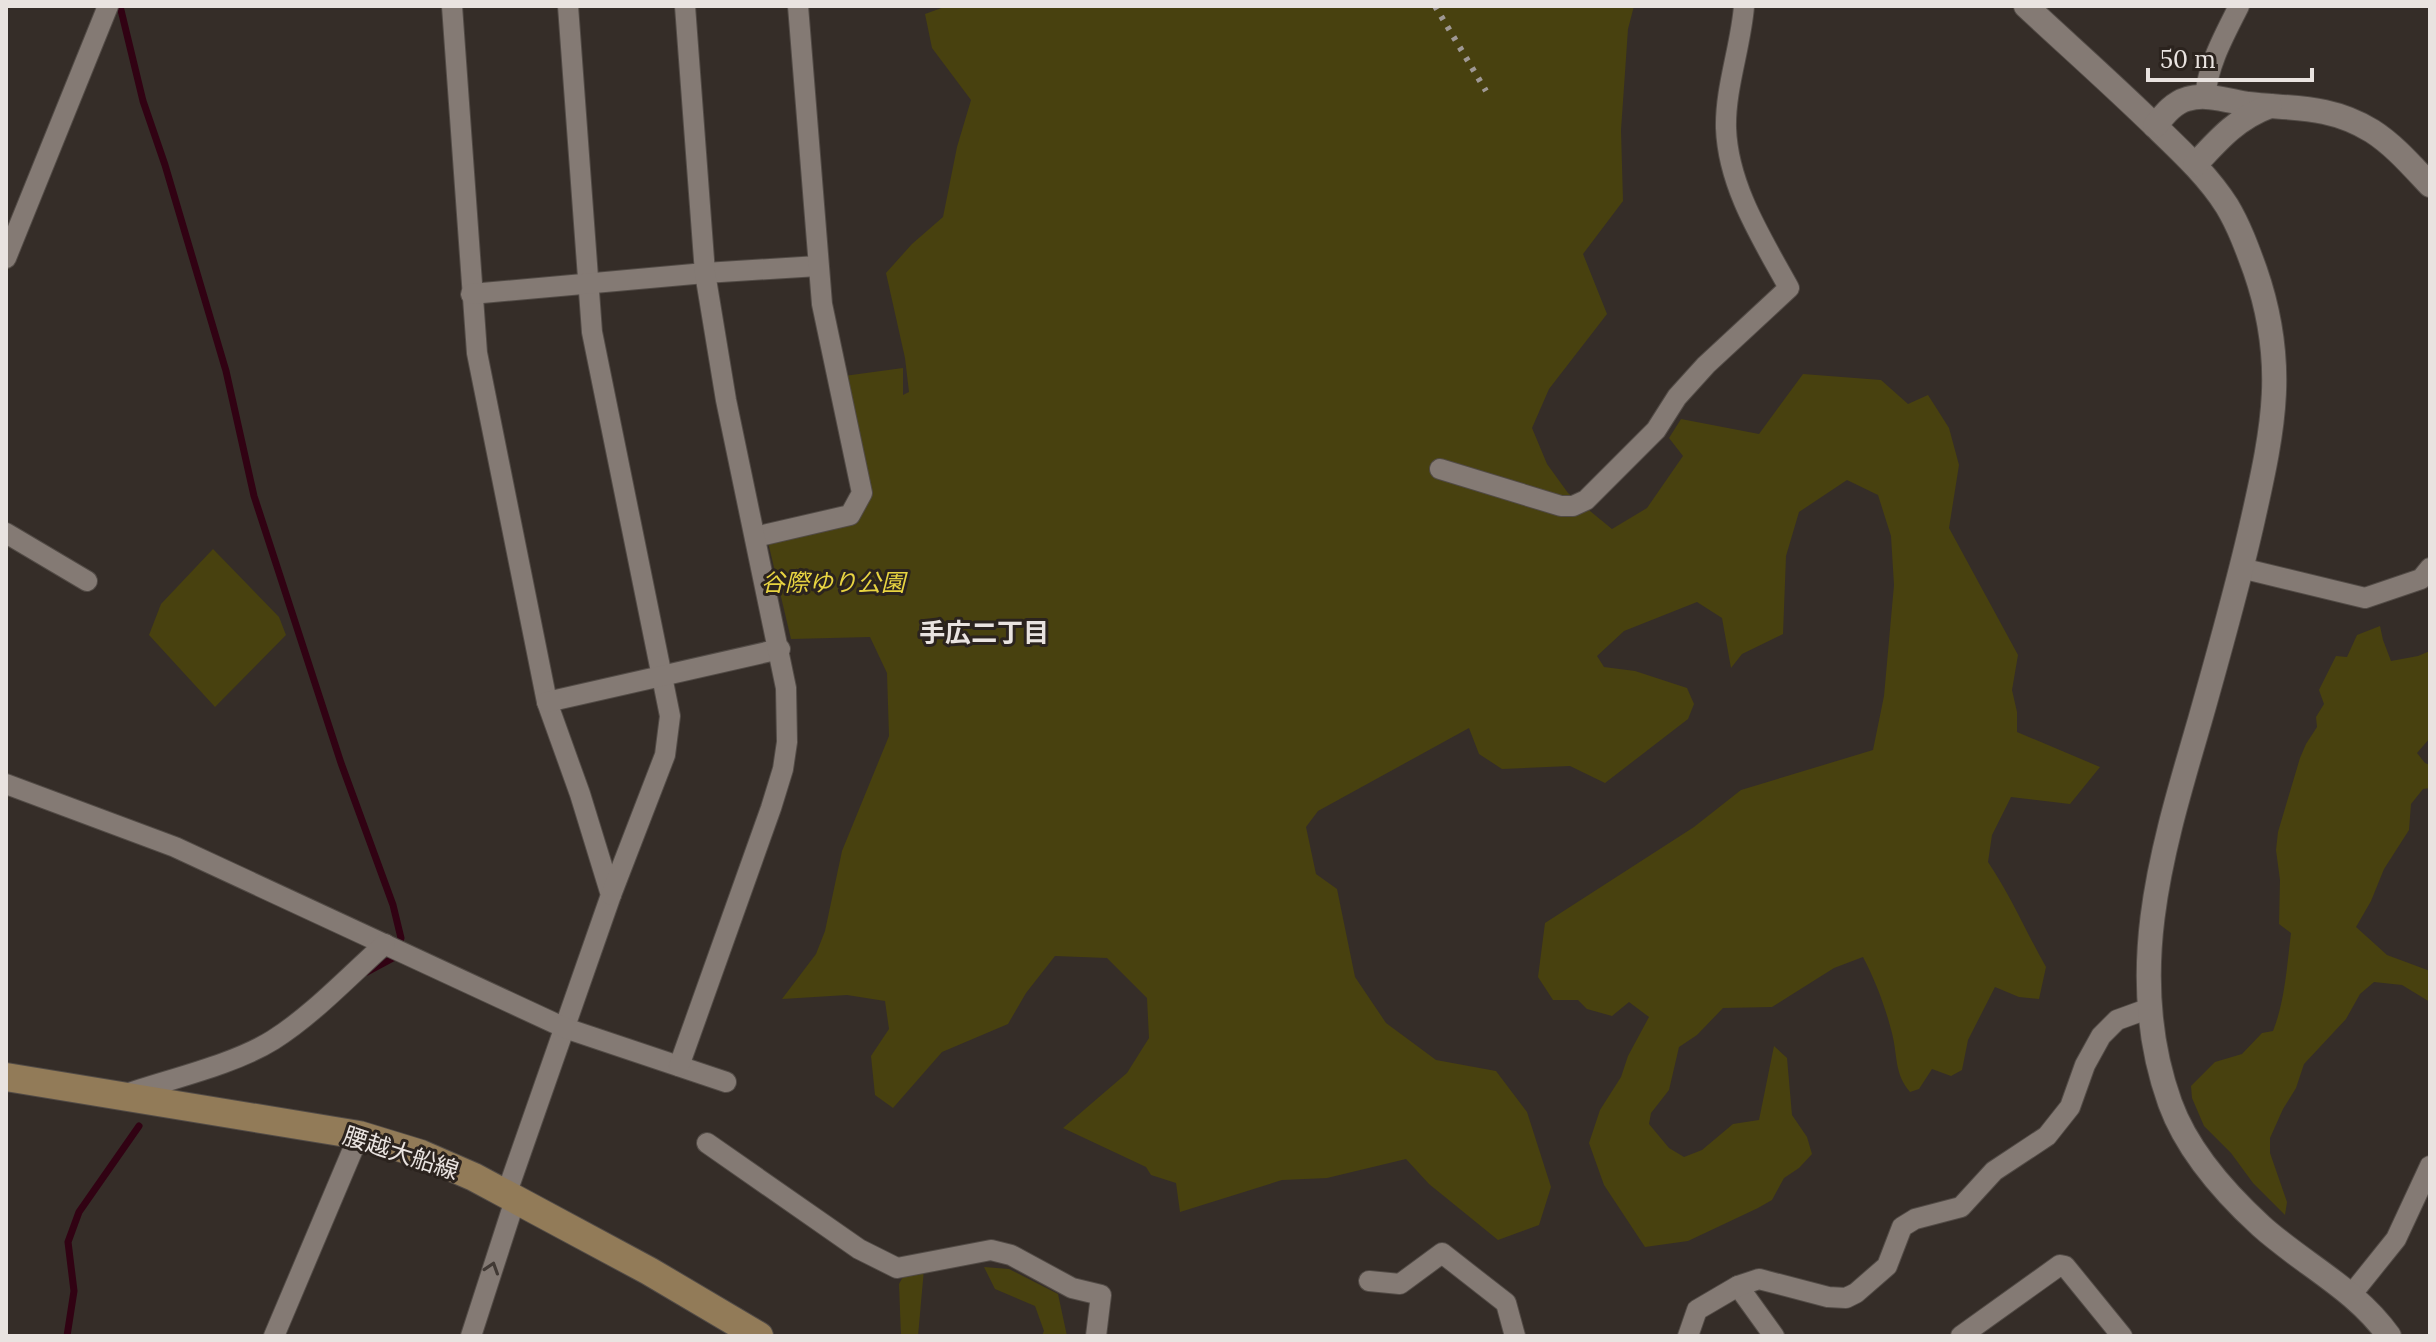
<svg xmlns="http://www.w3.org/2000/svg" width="2436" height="1342" viewBox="0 0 2436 1342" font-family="Lora,'Noto Sans JP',serif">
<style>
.green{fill:#48410f}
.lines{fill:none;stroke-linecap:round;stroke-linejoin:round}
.stream{stroke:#310213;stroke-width:7}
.minor-casing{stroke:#524b46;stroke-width:22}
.tertiary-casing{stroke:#524b46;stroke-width:26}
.secondary-casing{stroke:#524b46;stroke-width:30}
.minor{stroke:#847a74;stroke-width:20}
.tertiary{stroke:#847a74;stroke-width:24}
.secondary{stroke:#927b58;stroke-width:28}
.rail{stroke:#9f9894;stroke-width:6;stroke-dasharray:4 8;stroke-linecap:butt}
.oneway{stroke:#413934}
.labels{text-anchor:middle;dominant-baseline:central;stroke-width:6;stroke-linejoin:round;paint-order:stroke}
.park-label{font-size:24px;font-style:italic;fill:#e8d441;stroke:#2b231e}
.street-label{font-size:24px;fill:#e9e3e0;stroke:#2b231e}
.neighbourhood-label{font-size:26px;font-weight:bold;fill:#e9e3e0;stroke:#2b231e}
</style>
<rect width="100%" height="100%" fill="#352d28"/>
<g class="green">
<path d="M947,6H1634L1628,29L1621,130L1623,201L1583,254L1607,314L1549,389L1532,428L1547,464L1568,493L1612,529L1647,508L1683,456L1669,438L1681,419L1759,434L1803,374L1881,380L1908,404L1928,395L1949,428L1959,465L1949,528L2018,655L2012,690L2017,712V732L2100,767L2070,804L2011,797L1992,835L1988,862C2011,896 2026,932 2046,967L2039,999L2019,997L1995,987L1968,1040L1962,1070L1951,1076L1932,1069L1919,1089L1910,1092C1894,1073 1898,1057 1892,1033C1885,1006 1876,982 1863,957L1834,968L1772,1007L1723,1008L1697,1035L1679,1047L1669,1090L1651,1113L1649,1124L1669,1148L1684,1157L1702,1150L1733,1124L1759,1120L1774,1046L1787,1058L1792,1115L1807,1137L1812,1154L1799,1168L1784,1178L1772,1200L1758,1208L1688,1241L1645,1247L1604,1185L1589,1143L1600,1110L1621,1077L1628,1056L1649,1017L1629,1002L1612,1016L1587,1009L1578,1000H1553L1538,977L1545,923L1694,827L1741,790L1873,750L1884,696L1894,585L1891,536L1878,495L1847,480L1799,512L1786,556L1783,634L1742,654L1731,668L1722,618L1697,602L1624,631L1597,656L1604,667L1635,671L1687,688L1694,704L1688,719L1605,783L1570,766L1502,769L1479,754L1469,728L1318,811L1306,827L1316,874L1337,889L1355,977L1386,1023L1436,1060L1496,1071L1527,1112L1551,1187L1539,1225L1498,1240L1429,1184L1406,1159L1327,1178L1282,1180L1180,1212L1176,1183L1151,1175L1146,1167L1063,1128L1127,1073L1149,1038L1147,998L1107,958L1055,956L1026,993L1008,1024L942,1052L893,1108L875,1095L871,1056L889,1029L885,1001L847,995L782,999L816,954L825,931L842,851L889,736L887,673L870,637L791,639L768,542L855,523L844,376L903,368V395L909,392L905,358L886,273L912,244L943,217L957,147L971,100L932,48L925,14Z"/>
<path d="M213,549L279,617L286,635L215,707L149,635L161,604Z"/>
<path d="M2380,626L2383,640L2391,661L2418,656L2430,651V738L2417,753L2425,763L2430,765V788L2423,789L2411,804L2409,830L2384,869L2371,901L2356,927L2387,955L2430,971V1002L2402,985L2374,982L2360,994L2346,1019L2304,1064L2296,1088L2283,1109L2270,1138V1153L2287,1202L2285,1215L2253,1183L2231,1153L2204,1126L2192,1098L2191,1086L2215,1062L2242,1054L2262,1033L2273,1031C2285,1001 2287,965 2291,933L2279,924L2280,880L2276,850L2278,832L2300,758L2306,744L2317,727L2316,717L2324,704L2319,690L2336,656L2347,657L2357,635Z"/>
<path d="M984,1267L1009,1269L1058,1294L1067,1336H1042L1044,1331L1035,1306L995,1289Z"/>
<path d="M924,1269L918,1336H901L899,1284L905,1273Z"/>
</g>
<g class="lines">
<g class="stream">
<path d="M120,6L143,101L165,165L226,371L254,496L341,763L393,905L401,938L393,958L367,972"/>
<path d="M67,1336L74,1291L68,1242L79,1212L139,1126"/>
</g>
<defs>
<g id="minor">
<path d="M452,6L477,353L547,702L580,794L611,895L506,1195"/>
<path d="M568,6L592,332L670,716L665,755L611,895"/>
<path d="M2205,97C2208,64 2224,36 2239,6"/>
<path d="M6,258L108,6"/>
<path d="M471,294L705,273L818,266"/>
<path d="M1440,469L1561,506H1573L1586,500L1656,430L1677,397L1706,365L1789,288C1762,239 1728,186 1726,128C1725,88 1741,46 1744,6"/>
<path d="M6,533L87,581"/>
<path d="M755,537L850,515L862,493L822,304L798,6"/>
<path d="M2241,568L2365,598L2421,579L2430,568"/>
<path d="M547,702L780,649"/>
<path d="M6,784L175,847L565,1028L726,1082"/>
<path d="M679,1066L771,808L783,769L787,742L786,688L726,400L705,273L685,6"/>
<path d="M123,1095C169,1079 233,1065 273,1040C314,1014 349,976 385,944"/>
<path d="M707,1143L859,1249L897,1268L991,1250L1011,1255L1072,1288L1101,1295L1096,1336"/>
<path d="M1369,1281L1400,1284L1442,1253L1506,1303L1515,1336"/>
<path d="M1738,1286L1774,1336"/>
<path d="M2351,1295L2396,1239L2430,1166"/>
<path d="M274,1336L359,1135"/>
<path d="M471,1336L515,1200"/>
<path d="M1688,1336L1697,1310L1738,1286L1759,1279L1828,1297L1846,1298L1856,1293L1887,1266L1902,1227L1915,1219L1961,1207L1994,1171L2047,1136L2070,1107L2085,1065L2101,1036L2117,1020L2150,1008"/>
<path d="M1961,1336L2060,1265L2065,1266L2122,1336"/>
</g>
<g id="tertiary">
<path d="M2026,6C2069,46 2113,85 2155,126C2181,151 2208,176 2227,206C2239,226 2247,248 2255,270C2287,362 2274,426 2253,519C2238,586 2219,653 2200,720C2163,847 2123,972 2170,1103C2187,1150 2225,1193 2261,1226C2303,1264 2356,1289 2389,1336"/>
<path d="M2155,126C2164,115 2173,103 2187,99C2206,93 2229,101 2248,104C2293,109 2330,105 2372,131C2394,145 2412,166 2430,185"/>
<path d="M2195,165C2218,140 2237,118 2270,106"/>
</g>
<path id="secondary" d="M6,1077L359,1135L421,1154L474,1177L649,1271L759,1336"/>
</defs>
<use href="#minor" class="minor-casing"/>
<use href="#tertiary" class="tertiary-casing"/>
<use href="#secondary" class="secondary-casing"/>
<use href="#minor" class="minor"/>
<use href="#tertiary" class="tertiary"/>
<use href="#secondary" class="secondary"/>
<path class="rail" d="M1435,6L1486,91"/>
</g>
<defs><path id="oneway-chevron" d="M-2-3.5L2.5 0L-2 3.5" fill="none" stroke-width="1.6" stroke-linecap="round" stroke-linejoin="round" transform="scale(2)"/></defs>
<use class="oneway" href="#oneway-chevron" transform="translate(492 1268) rotate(-72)"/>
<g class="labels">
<g class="park-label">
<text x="833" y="582">谷際ゆり公園</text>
</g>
<g class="street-label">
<text transform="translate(401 1153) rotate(18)">腰越大船線</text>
</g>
<g class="neighbourhood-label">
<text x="984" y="632">手広二丁目</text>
</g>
</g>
<rect width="2436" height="1342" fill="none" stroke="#e9e3e0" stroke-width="16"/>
<path d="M2148 68v12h164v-12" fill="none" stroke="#e9e3e0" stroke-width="4"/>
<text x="2160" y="68" font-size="24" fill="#e9e3e0" stroke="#2b231e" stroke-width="6" paint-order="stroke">50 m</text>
</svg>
